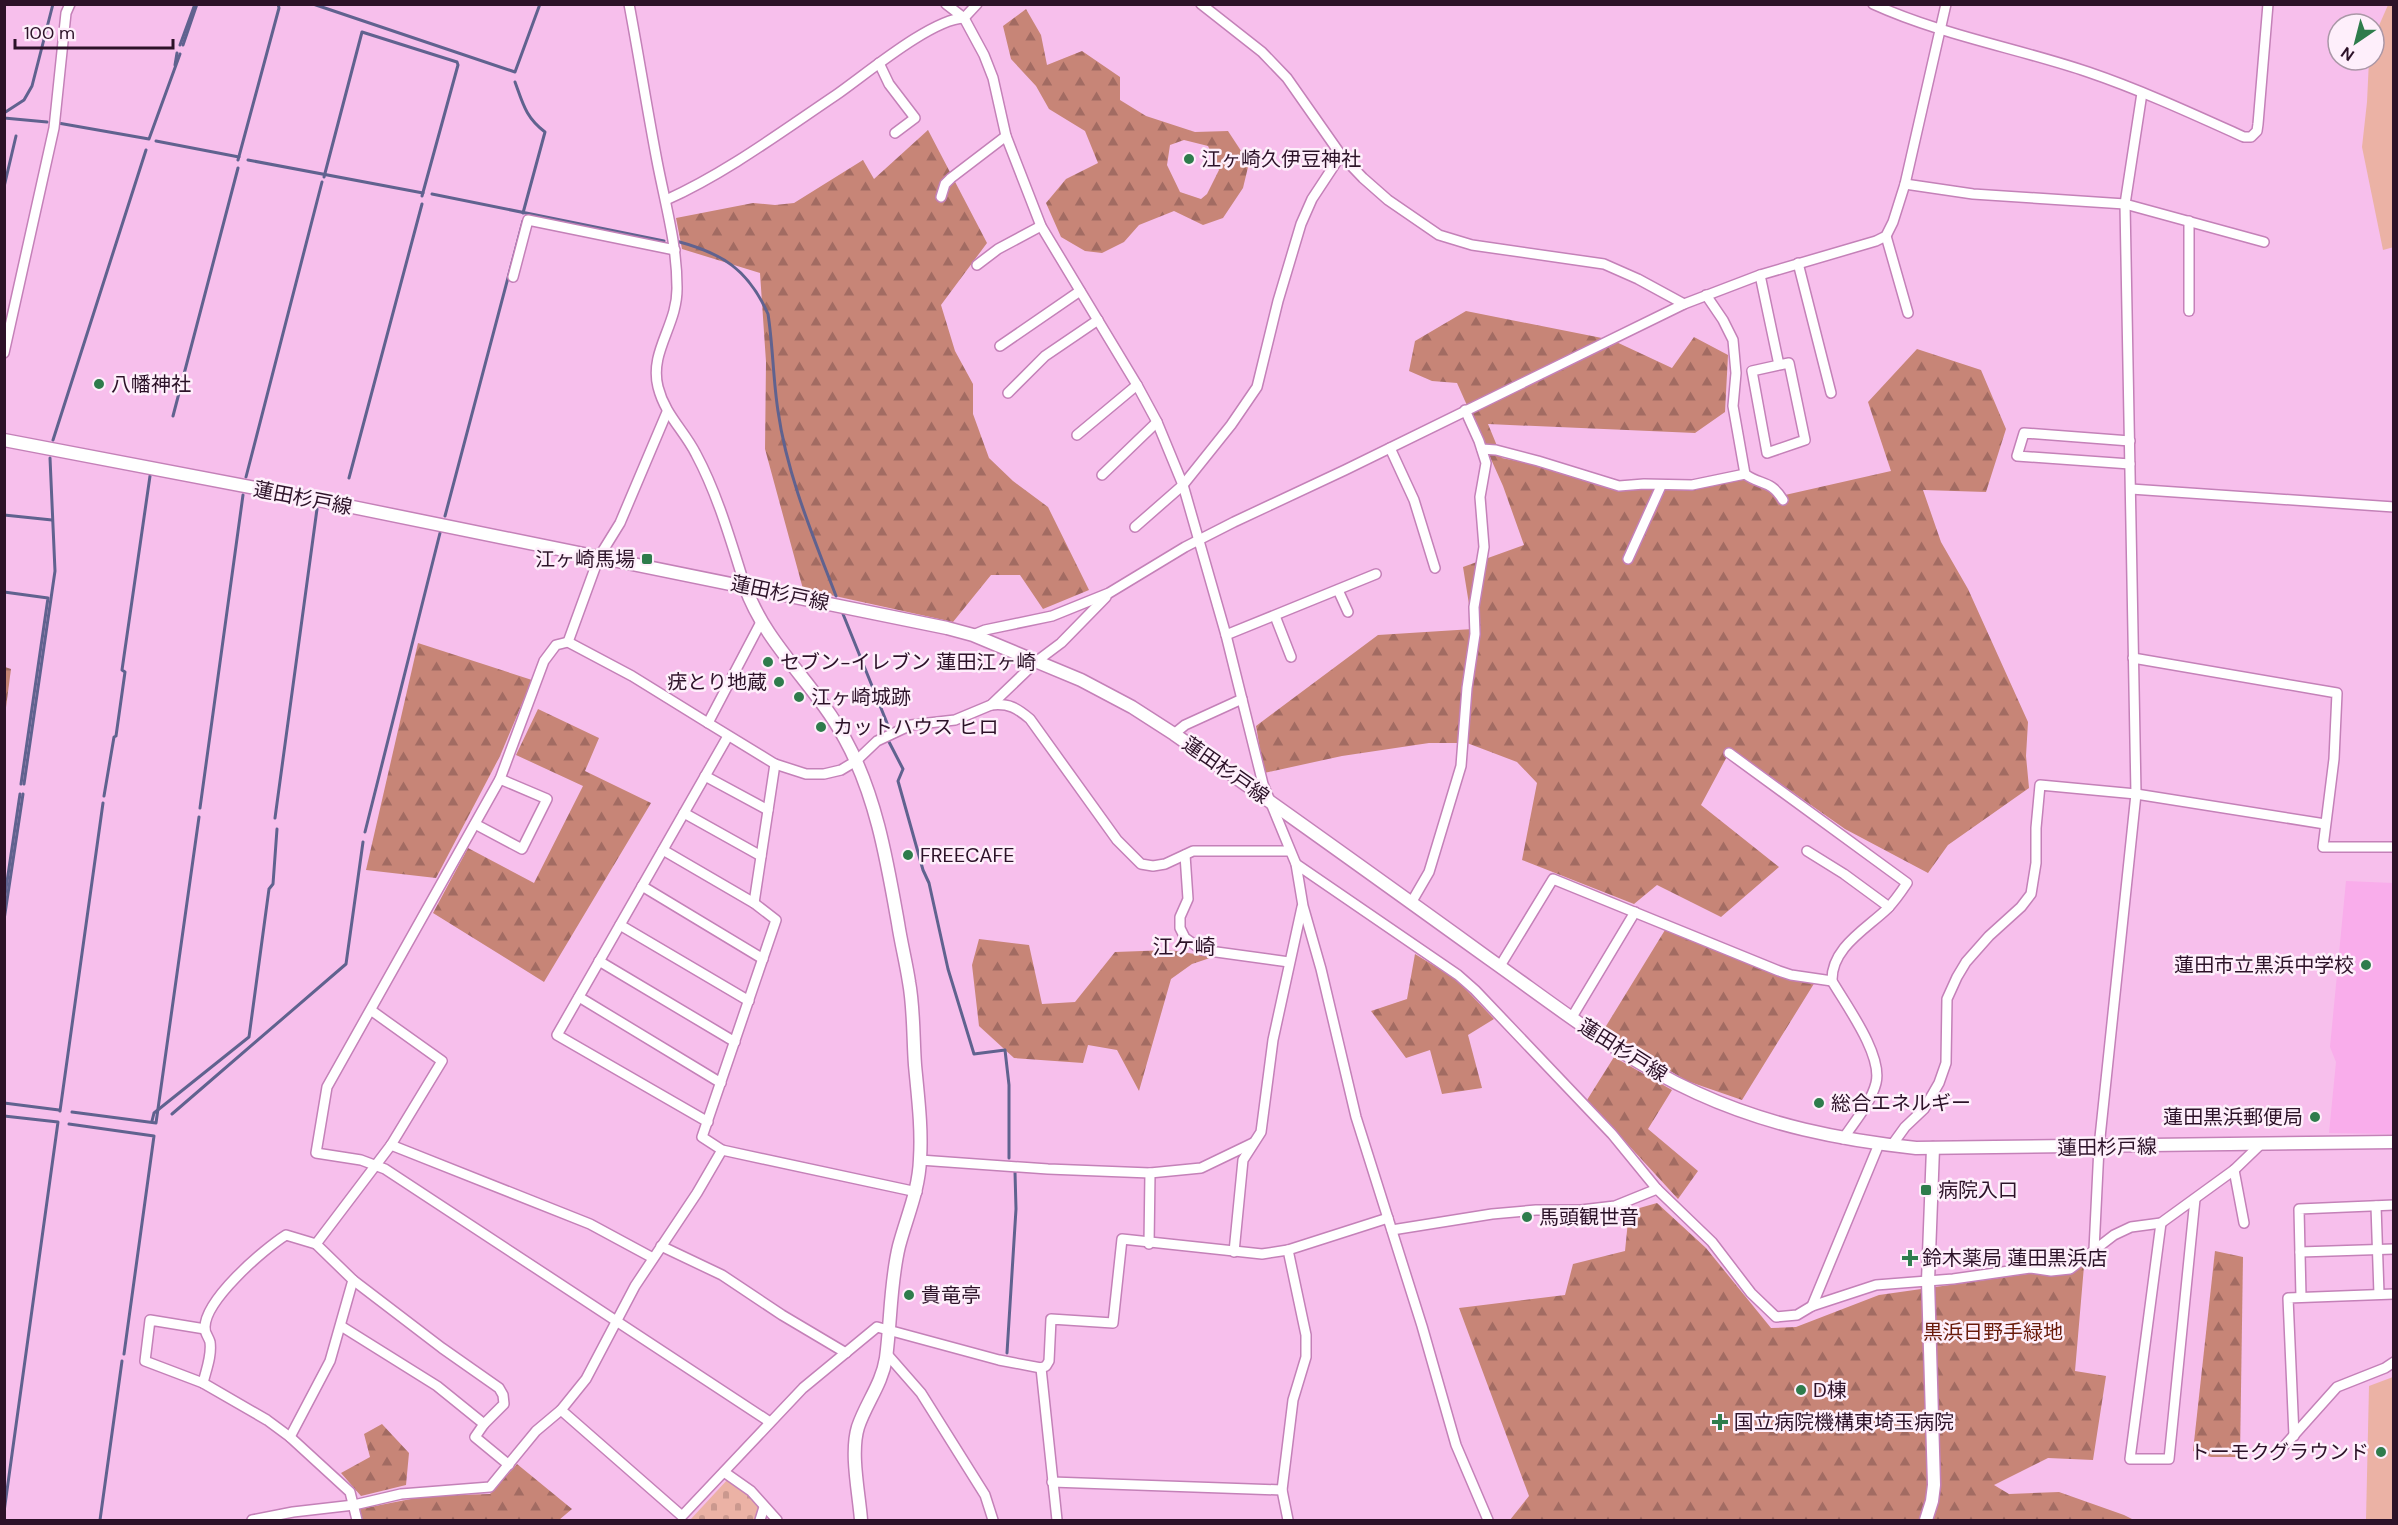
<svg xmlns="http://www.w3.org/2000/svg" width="2398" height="1525" viewBox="0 0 2398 1525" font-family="'DM Sans','Noto Sans JP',sans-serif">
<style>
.built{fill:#f9adeb}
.green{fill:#ebb2a5}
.forest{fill:url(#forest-firs);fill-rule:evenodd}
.cemetery{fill:url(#cemetery-stones)}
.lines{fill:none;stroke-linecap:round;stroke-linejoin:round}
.stream{stroke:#60628f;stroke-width:3}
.street-casing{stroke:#c481b8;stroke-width:12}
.secondary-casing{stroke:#c481b8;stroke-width:15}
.street{stroke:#fff;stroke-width:9}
.secondary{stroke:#fff;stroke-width:12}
.poi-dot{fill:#2e7c4c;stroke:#feeffb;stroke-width:2}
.labels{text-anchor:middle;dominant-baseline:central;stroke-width:5;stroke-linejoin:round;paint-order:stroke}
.poi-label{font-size:20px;fill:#2c1228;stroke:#feeffb;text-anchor:start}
.street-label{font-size:20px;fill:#2c1228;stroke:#feeffb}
.park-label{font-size:20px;fill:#691a0a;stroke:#feeffb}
.neighbourhood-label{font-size:21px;fill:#2c1228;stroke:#feeffb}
</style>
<defs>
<pattern id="forest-firs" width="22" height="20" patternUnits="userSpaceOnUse" patternTransform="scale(1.5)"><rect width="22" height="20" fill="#c78577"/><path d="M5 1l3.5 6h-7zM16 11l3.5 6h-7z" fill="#a26b62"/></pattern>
<pattern id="cemetery-stones" width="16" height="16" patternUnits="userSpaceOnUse" patternTransform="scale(1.5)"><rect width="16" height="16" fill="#ebb2a5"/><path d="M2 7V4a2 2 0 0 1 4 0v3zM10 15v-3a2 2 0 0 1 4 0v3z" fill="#ca988e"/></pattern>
</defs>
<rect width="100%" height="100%" fill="#f7bfec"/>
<path class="built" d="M2346,881L2393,883V1134L2329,1133L2336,1062L2330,1047Z"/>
<g class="green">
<path d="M2388,5H2394V247L2383,250L2362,147L2367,102L2369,60H2374V37Z"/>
<path d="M2393,1377V1519L2366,1520L2369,1386Z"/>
</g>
<g class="forest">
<path d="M1026,9L1041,35L1047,65L1082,51L1120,77V100L1146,116L1195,132L1228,131L1249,163L1243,188L1223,218L1203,225L1174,211L1139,225L1124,242L1102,253L1085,251L1061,237L1046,203L1066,179L1098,163L1085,131L1049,109L1036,86L1011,59L1003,26ZM1184,140L1208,146L1219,170L1207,194L1201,199L1180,192L1167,165L1170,145Z"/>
<path d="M928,130L987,243L941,305L955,351L973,384V414L989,458L1013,481L1048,507L1089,590L1043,609L1020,575H991L953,622L803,589L765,449L766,362L760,273L682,249L676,218L753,203L775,205L794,203L863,160L874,179Z"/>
<path d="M1466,311L1612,340L1672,368L1694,337L1728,355L1725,412L1695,433L1488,424L1502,458L1666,490L1747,475L1785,495L1891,471L1868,402L1917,349L1981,370L2006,429L1986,492L1923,490L1941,542L1968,589L2028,722L2026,756L2029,788L1948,845L1928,873L1845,829L1731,749L1701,805L1779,867L1721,917L1657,885L1634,904L1522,860L1537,783L1517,762L1467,743H1429L1342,756L1264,773L1256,726L1378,635L1473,629L1463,567L1524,545L1503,486L1457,383L1432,381L1409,371L1415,341Z"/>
<path d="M418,643L532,680L500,756L436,878L366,870Z"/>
<path d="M5,667L11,669L5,715L4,667Z"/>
<path d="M538,709L599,738L585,771L651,803L544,982L433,913L468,848L534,883L583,786L516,755Z"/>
<path d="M1665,930L1788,979L1815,982L1742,1100L1687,1081L1603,1031Z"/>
<path d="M979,939L1029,945L1042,1004L1075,1002L1115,952L1170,950L1213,957L1192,964L1171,979L1139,1091L1117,1050L1088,1045L1083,1063L1014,1058L979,1026L972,965Z"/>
<path d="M1415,954L1456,979L1494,1019L1468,1035L1482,1088L1442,1094L1430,1050L1406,1058L1371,1011L1407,999Z"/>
<path d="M1614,1057L1672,1090L1648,1129L1698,1171L1678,1199L1587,1100Z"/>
<path d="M1657,1203L1706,1248L1771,1328L1796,1327L1879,1295L2084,1266L2075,1371L2106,1376L2093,1460L2048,1458L1994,1485L2009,1494L2059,1492L2124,1515L2134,1520H1510L1529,1496L1459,1308L1565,1295L1573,1264L1625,1251L1629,1211Z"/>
<path d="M2215,1251L2243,1257L2240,1457H2211L2193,1451Z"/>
<path d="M382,1424L409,1453L406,1485L361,1496L341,1473L370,1457L364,1434Z"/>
<path d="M517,1464L572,1509L559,1520H362L360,1509L426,1496L490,1494Z"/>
</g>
<path class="cemetery" d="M728,1479L762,1507L758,1520H690Z"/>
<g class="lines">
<g class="stream">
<path d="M313,4L515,72L540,4"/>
<path d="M180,45L195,4"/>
<path d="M183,45L197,4"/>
<path d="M175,65L177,53"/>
<path d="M515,82C523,104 526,118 545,132L523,213"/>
<path d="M4,113L24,100L32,86L53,4"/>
<path d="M4,118L47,122"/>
<path d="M58,123L149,139L180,54"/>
<path d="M156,141L239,157"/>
<path d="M238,160L279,8L278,4"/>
<path d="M248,160L423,193"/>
<path d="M324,177L362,32L457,62L458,65L422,196"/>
<path d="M4,187L16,136"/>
<path d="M432,194L664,241"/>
<path d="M676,241C722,253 748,269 768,314C773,346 773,379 778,411C787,475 813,536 836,596"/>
<path d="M173,416L238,168"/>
<path d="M53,440L146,150"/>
<path d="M246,477L322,182"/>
<path d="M349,478L422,204"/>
<path d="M4,515L52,520"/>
<path d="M445,516L523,221"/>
<path d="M4,592L48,598L21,784"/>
<path d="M843,614L887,723V729"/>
<path d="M887,738L903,769L898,781L923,870L929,883L948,969L974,1054L1005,1050L1009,1085V1158"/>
<path d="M24,784L55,571L50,458"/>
<path d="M104,796L114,737L116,736L125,672L122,670L150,476"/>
<path d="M200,808L243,495"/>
<path d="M275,818L317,509"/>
<path d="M365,832L440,533"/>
<path d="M4,902L20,794"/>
<path d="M4,920L23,794"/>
<path d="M4,1103L59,1110"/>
<path d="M60,1111L103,803"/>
<path d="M72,1112L156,1123L199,817"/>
<path d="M172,1114L346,964L363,842"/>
<path d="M4,1116L58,1122L4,1512"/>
<path d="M152,1121L154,1113L249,1037L269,889L273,884L277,829"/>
<path d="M69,1124L154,1136L124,1354"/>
<path d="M1007,1353L1016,1209L1015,1172"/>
<path d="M100,1520L122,1361"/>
</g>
<defs>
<g id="street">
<path d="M629,4C639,57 647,109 657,161C665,203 677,244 677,287C678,325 649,351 658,387C665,415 684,430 696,454C718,495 731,542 745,586"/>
<path d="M946,4L964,18L984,55L993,78L1006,136L1041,226L1137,385L1157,422L1183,485L1226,635L1263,784L1296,864L1303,906L1321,969L1356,1117L1422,1326L1456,1445L1488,1520"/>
<path d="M1201,4L1262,52L1287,78L1341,155L1363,178L1388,200L1439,235L1472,245L1604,264L1638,279L1684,304"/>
<path d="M1873,4C1941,35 2017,48 2088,72C2141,90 2193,114 2244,137H2251L2257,131L2258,124L2268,4"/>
<path d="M879,63L889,84L915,118L895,133"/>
<path d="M1905,184L1973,194L2125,204L2264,242"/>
<path d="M941,197L945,184L951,178L1006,136"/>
<path d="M666,200C726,173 781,132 836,95C865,75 931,19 964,18L977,4"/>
<path d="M1886,236L1908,313"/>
<path d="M1798,263L1831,393"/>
<path d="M977,265L998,249L1041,226"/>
<path d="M1760,275L1779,365L1789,363L1805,440L1767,453L1752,371L1779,365"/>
<path d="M513,277L528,220L675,250"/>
<path d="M1706,295L1723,320L1733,340L1736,373L1733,406L1745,474C1761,486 1770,479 1783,500"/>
<path d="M2189,311V221"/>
<path d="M1000,346L1080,291"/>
<path d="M4,353L54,128L66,13L70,4"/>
<path d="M1008,393L1045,356L1098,320"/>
<path d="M1077,435L1137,385"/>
<path d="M2130,441L2024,433L2017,456L2130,464"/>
<path d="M1390,448L1414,500L1435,568"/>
<path d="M1482,449L1496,450L1538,461L1619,486L1644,484L1692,485L1745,474"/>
<path d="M1102,475L1157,422"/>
<path d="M2131,489L2394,507"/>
<path d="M1135,527L1183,485L1231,425L1257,387L1278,301L1301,224L1312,199L1341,155"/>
<path d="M1628,559L1661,486"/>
<path d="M1338,590L1348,612"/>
<path d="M1275,616L1291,657"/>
<path d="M761,622L708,723L775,764L806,774H824L841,770L856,761L877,741L911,725L955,720L991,705L1037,661L1061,643L1106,597"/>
<path d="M973,635L985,630L1052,616L1109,593L1185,547L1234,522L1345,470L1684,304L1760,275L1876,241L1886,236L1893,222L1905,184L1946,4"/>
<path d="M1226,635L1376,574"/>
<path d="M568,642L599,557L620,523L667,412"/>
<path d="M2133,658L2337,693L2334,759L2323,847H2394"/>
<path d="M991,705C1009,703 1017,708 1030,719L1117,840L1141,864L1153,866L1165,864L1193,851H1290"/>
<path d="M708,723L632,676L568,642L556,645L544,661L500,779L327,1087L316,1153L361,1160L385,1169L770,1422"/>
<path d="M1174,734L1185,725L1242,699"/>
<path d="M1729,753L1907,883C1901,892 1895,901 1887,909C1866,929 1831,948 1832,981C1846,1005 1883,1055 1876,1083C1871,1103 1854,1122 1843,1139"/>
<path d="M705,776L768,810"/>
<path d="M684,813L761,856"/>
<path d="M475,824L522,849L547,799L500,779"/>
<path d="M663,850L754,903L776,920L702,1137L722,1150L917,1192"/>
<path d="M1807,851L1844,874L1889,907"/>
<path d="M1185,855L1188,899L1180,917V928L1185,938L1202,950L1289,962"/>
<path d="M1296,864L1458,975L1475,990L1612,1134L1657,1189L1712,1242L1751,1293L1776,1317L1797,1315L1812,1306L1876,1285L1953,1279L2030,1268L2051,1271L2070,1269L2114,1235L2131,1227L2161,1223L2234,1170L2261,1144"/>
<path d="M642,886L763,959"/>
<path d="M754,903L775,764"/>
<path d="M1411,903L1429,872L1461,766L1467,688L1475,634L1474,607L1484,547L1480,497L1486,463L1479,441L1465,410"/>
<path d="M620,925L749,1001"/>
<path d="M599,961L735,1042"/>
<path d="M1500,966L1553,879L1779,971L1791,975L1832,981"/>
<path d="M579,997L721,1083"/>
<path d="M1572,1017L1635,912"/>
<path d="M708,1122L557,1035L728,736"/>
<path d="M391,1145L590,1224L653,1258"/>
<path d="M1892,1145L1905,1127L1924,1109L1939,1083L1946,1063L1947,999L1957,977L1966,962L1989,936L2021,907L2031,894L2036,863V828L2040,785L2136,794L2325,824"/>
<path d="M920,1160L1048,1169L1150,1173L1201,1168L1253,1143"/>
<path d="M2234,1170L2244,1223"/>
<path d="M2376,1206L2379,1294"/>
<path d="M2161,1223L2130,1459H2169L2195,1199"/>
<path d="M1392,1230L1492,1214L1536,1210H1581L1615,1206L1657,1189"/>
<path d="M1149,1244L1150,1173"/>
<path d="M661,1246L722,1275L782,1315L846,1353"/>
<path d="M2094,1250L2099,1147L2136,794L2125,204L2142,93"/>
<path d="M1234,1252L1243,1160L1261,1132L1273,1040L1302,907"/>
<path d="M2300,1252L2394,1249"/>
<path d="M353,1280L442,1348L499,1388L503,1395L504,1404L484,1424"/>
<path d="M2301,1297L2299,1209L2394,1205"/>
<path d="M1812,1306L1879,1144"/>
<path d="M341,1326L437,1386L484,1424L475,1437L509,1465"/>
<path d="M205,1329L150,1320L145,1361L203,1383L267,1420L290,1437L350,1492L357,1520"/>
<path d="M886,1353L921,1393L985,1495L993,1520"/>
<path d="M1041,1368L1057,1520"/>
<path d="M203,1383C206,1370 212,1356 210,1342C209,1338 205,1333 205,1329C203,1301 264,1249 286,1235L316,1244L391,1145L442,1061L372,1011"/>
<path d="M561,1410L682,1516L803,1388L877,1327L999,1360L1041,1368L1046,1366L1049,1361L1051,1319L1113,1323L1122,1239L1262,1254L1288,1250L1388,1218"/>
<path d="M2294,1436L2288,1298L2394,1294"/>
<path d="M290,1437L330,1361L353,1280L316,1244"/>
<path d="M2286,1444L2337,1387L2385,1368L2394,1362"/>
<path d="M724,1472L751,1491L777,1520"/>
<path d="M1052,1482L1282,1490"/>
<path d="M252,1520L293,1512L354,1505L401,1494L490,1487L536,1431L561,1410L586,1379L635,1286L697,1193L722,1150"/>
<path d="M760,1520L764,1507"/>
<path d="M1288,1520L1282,1490L1293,1400L1306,1357V1335L1288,1250"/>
</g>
<g id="secondary">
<path d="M4,440L323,501L947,628L973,635L1081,680L1132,707L1174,734C1280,808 1384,883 1488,958C1556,1006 1622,1059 1697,1093C1767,1125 1840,1140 1916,1148L2394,1142"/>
<path d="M745,586C765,644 816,685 845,739C876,795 887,861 898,923C901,943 906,962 909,982C914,1009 913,1038 915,1065C918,1097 922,1128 920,1159C919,1190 907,1216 899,1246C890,1283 891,1321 886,1358C882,1384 866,1403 858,1427C850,1453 859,1493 861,1520"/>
<path d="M1926,1520L1932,1501L1934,1485L1928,1281L1933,1148"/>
</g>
</defs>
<use href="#street" class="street-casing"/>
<use href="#secondary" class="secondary-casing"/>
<use href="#street" class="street"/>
<use href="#secondary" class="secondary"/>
</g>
<g class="poi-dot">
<circle cx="1189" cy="159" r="6"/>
<circle cx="99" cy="384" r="6"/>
<rect x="641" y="553" width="12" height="12" rx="3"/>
<circle cx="768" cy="662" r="6"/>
<circle cx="779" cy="682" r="6"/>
<circle cx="799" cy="697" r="6"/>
<circle cx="821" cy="727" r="6"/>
<circle cx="908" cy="855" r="6"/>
<circle cx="2366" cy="965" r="6"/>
<circle cx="1819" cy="1103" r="6"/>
<circle cx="2315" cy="1117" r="6"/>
<rect x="1920" y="1184" width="12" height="12" rx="3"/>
<circle cx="1527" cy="1217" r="6"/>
<path d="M1907 1249h6v6h6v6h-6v6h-6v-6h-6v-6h6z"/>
<circle cx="909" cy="1295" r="6"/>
<circle cx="1801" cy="1390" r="6"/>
<path d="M1717 1413h6v6h6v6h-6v6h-6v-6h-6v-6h6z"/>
<circle cx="2381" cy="1452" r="6"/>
</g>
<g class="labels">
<g class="poi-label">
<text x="1201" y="159">江ヶ崎久伊豆神社</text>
<text x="111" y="384">八幡神社</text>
<text x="635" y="559" text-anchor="end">江ヶ崎馬場</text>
<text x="780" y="662">セブン-イレブン 蓮田江ヶ崎</text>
<text x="767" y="682" text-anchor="end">疣とり地蔵</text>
<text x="811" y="697">江ヶ崎城跡</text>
<text x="833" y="727">カットハウス ヒロ</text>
<text x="920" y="855">FREECAFE</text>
<text x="2354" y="965" text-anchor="end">蓮田市立黒浜中学校</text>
<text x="1831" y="1103">総合エネルギー</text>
<text x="2303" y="1117" text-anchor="end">蓮田黒浜郵便局</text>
<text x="1938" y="1190">病院入口</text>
<text x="1539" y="1217">馬頭観世音</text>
<text x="1922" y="1258">鈴木薬局 蓮田黒浜店</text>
<text x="921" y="1295">貴竜亭</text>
<text x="1813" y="1390">D棟</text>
<text x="1734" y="1422">国立病院機構東埼玉病院</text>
<text x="2369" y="1452" text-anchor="end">トーモクグラウンド</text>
</g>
<g class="street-label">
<text transform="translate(303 498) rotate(11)">蓮田杉戸線</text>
<text transform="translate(780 593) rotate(12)">蓮田杉戸線</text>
<text transform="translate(1226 770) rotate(35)">蓮田杉戸線</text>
<text transform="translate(1623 1050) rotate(32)">蓮田杉戸線</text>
<text transform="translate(2107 1147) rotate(-1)">蓮田杉戸線</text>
</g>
<g class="park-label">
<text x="1993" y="1332">黒浜日野手緑地</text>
</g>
<g class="neighbourhood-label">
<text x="1184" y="947">江ケ崎</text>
</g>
</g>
<rect width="2398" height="1525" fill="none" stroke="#2c1228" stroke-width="12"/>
<g transform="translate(2356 42) rotate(215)"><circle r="28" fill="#feeffb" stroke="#aa97a7" stroke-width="1.5"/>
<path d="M0-4.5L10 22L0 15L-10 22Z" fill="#2e7c4c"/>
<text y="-9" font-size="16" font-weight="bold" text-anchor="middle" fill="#2c1228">N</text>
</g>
<path d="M15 39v9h158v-9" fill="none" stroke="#2c1228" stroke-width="3"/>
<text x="24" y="39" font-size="18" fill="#2c1228" stroke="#feeffb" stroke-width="4.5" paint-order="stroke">100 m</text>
</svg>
